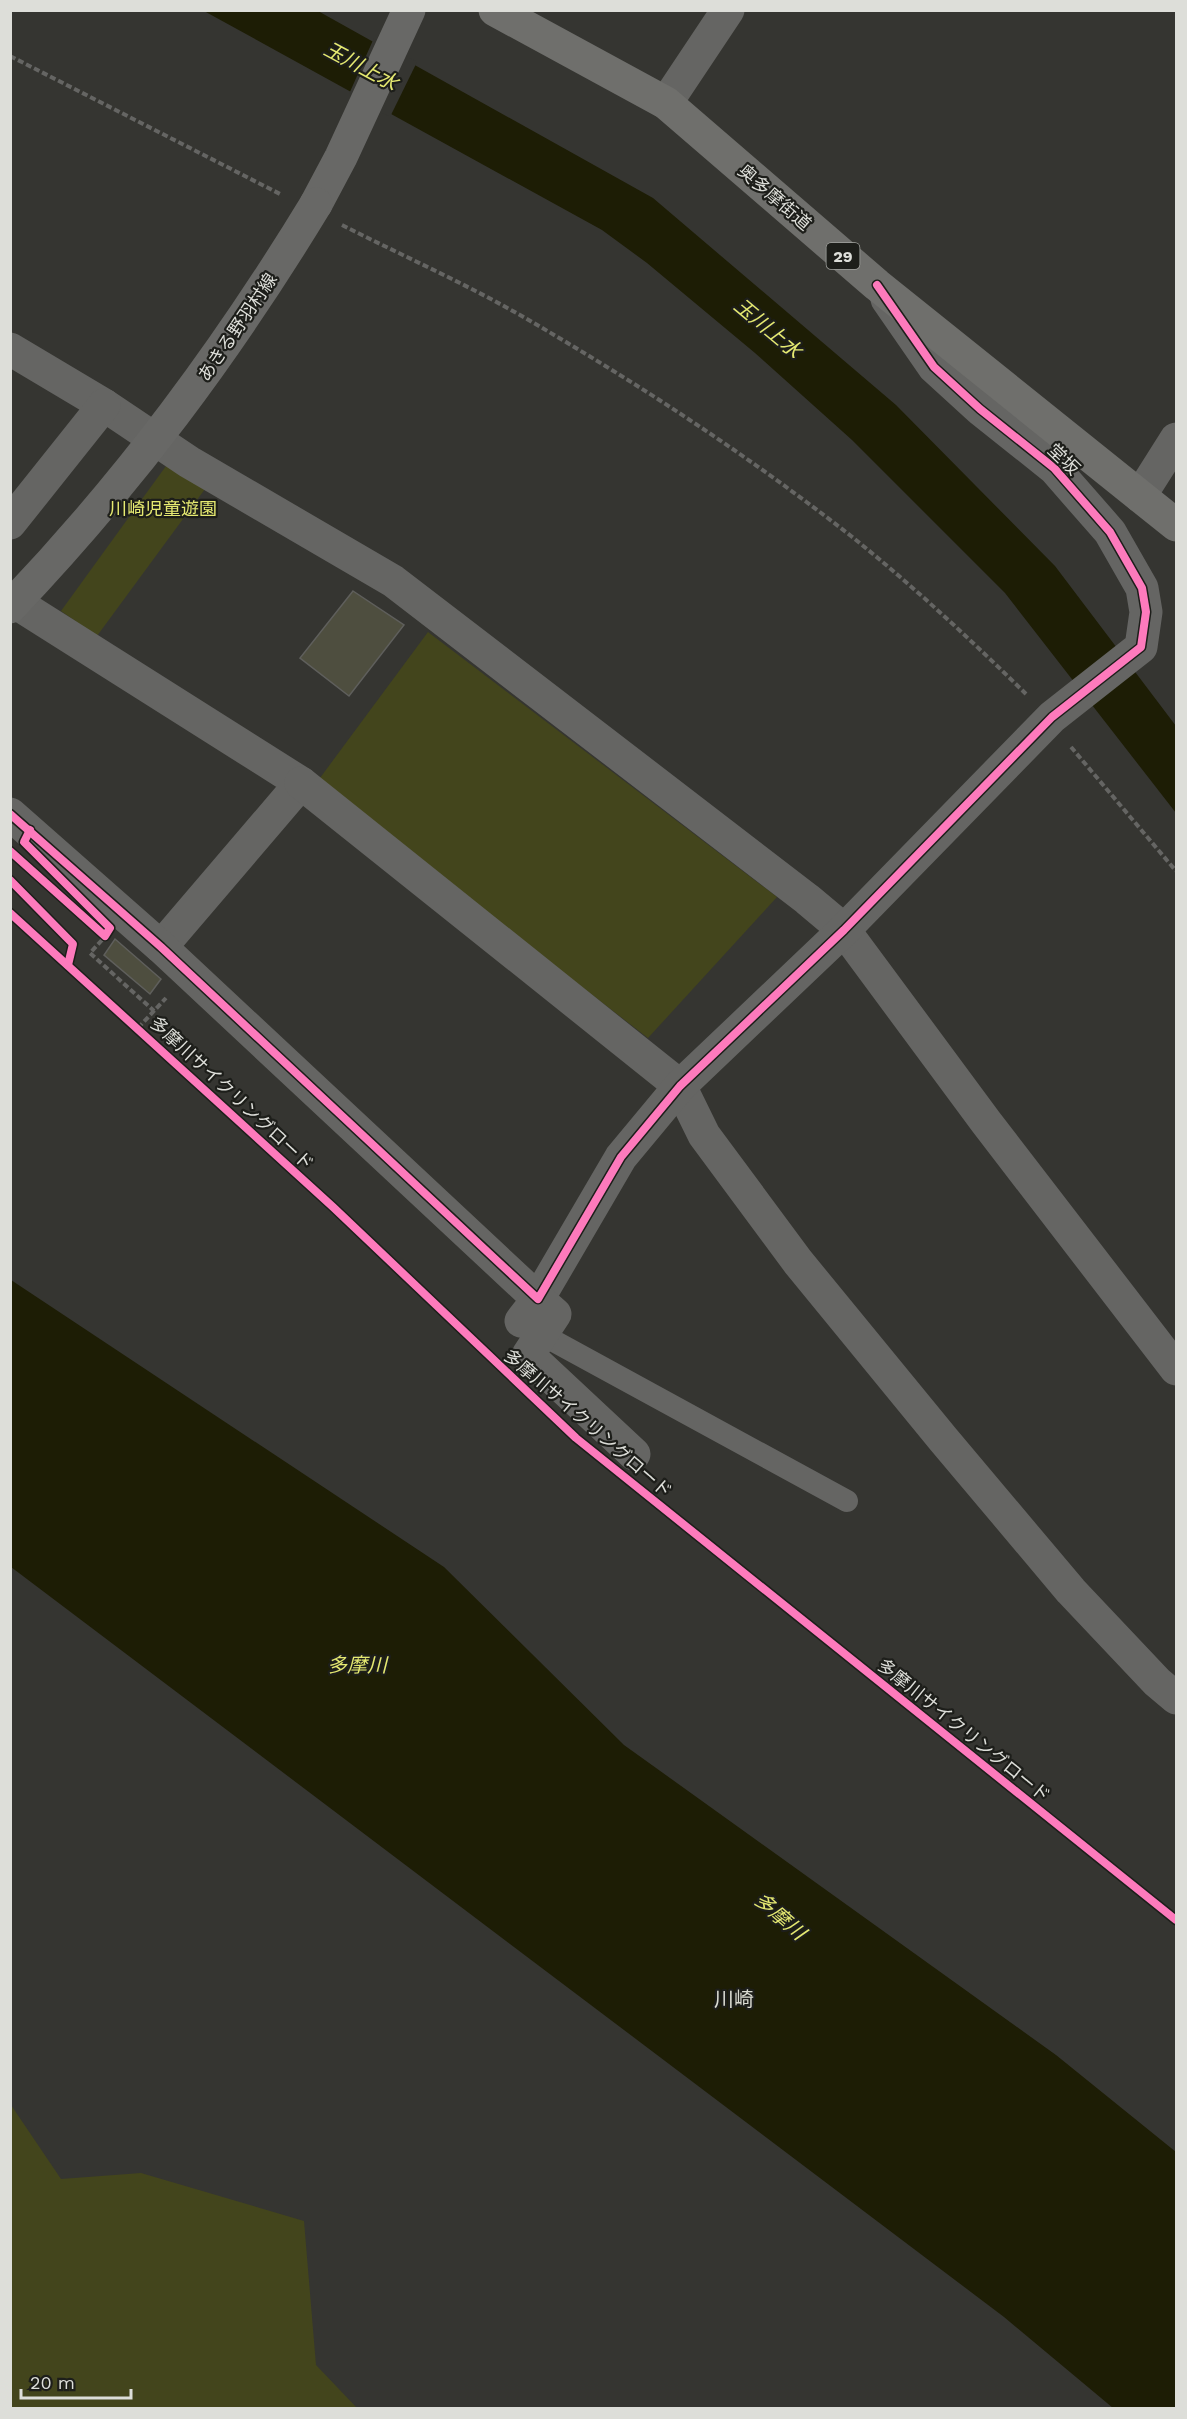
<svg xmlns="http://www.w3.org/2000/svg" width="1187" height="2419" viewBox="0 0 1187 2419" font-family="'Work Sans','Noto Sans JP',sans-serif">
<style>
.green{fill:#43451c}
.water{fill:#1d1d05}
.pier{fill:#353531}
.building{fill:#4e4e3f;stroke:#5f5f5c;stroke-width:1.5}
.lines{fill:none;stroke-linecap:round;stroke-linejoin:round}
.path{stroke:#656563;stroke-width:4;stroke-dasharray:6 3;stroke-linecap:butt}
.service{stroke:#656563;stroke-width:22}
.minor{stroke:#656563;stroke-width:33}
.secondary{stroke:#686866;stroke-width:33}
.primary{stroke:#6f6f6c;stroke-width:33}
.secondary-bridge{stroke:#686866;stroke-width:33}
.cycleway-casing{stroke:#1d1e1a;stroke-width:11}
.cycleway{stroke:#fd7abc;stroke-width:8}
.labels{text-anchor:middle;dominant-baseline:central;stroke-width:4.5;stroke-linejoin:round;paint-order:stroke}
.shield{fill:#1d1e1a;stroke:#a3a4a0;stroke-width:1.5}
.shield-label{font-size:16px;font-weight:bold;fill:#ddded9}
.street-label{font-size:18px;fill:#ddded9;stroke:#1d1e1a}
.park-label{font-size:18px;fill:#e6ea71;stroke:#1d1e1a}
.water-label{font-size:20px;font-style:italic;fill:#e5e971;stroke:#1d1e1a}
.neighbourhood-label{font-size:20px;fill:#dadbd2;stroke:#1d1e1a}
</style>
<rect width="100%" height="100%" fill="#353531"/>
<g class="green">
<path d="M166,466L205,489L97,636L61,611Z"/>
<path d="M428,632L777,897L648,1038L317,782Z"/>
<path d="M11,2105L61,2179L141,2173L304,2221L316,2365L357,2408H11Z"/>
</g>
<g class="water">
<path d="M204,11H318L653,198L896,405L1055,566L1176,726V813L1005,593L852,440L755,353L647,263L602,230Z"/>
<path d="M11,1280L444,1567L624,1745L1056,2055L1176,2152V2408H1113L1004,2317L11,1567Z"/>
</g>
<path class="pier" d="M374,38L417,62L390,117L349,94Z"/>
<g class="building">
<path d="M353,591L404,625L349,696L300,658Z"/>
<path d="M115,939L161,979L150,994L104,955Z"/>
</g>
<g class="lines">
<g class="path">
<path d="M10,56L282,195"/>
<path d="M342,225C405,257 471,286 532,322C642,386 750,457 851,536C912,585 970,639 1026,694"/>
<path d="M1071,747L1176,871"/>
<path d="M102,940L90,953L154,1011"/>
<path d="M138,1028L166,998"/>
</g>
<path class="service" d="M541,1334L847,1501"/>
<g class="minor">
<path d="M666,103L728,10"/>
<path d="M10,349L104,405L189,462L393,581L807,899L844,930L986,1122L1176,1369"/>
<path d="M1140,496L1176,439"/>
<path d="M10,523L104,405"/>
<path d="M10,599L301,783L161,947"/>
<path d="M301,783L680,1086L704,1135L798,1262L943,1439L1071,1591L1157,1682L1176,1698"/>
<path d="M10,814L161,947L538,1299L621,1157L680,1086L844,930L1052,717L1141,647L1146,612L1142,588L1110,532L1054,468L980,409L934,367L887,299"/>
<path d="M521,1321L538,1299L555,1314L528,1355L634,1454"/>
</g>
<path class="secondary" d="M316,204L341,157L409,10"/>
<path class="primary" d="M495,10L666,103L877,285L1176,525"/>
<path class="secondary-bridge" d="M10,607C130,481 226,352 316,204"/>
<defs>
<g id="cycleway">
<path d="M10,814L161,947L538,1299L621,1157L680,1086L844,930L1052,717L1141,647L1146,612L1142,588L1110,532L1054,468L980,409L934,367L877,285"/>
<path d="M10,851L105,936L110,928L24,842L30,830"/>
<path d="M10,880L73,944L68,965"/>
<path d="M10,913L333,1207L576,1438L1176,1920"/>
</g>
</defs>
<use href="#cycleway" class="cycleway-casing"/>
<use href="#cycleway" class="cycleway"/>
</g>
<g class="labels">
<rect class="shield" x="826.5" y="243" width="33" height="26" rx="4.5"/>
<g class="shield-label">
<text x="843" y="256">29</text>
</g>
<g class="street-label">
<text transform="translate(775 197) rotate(41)">奥多摩街道</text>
<text transform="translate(237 327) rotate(-56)">あきる野羽村線</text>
<text transform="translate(1064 459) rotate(44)">堂坂</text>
<text transform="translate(232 1093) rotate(43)">多摩川サイクリングロード</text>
<text transform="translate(588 1423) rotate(41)">多摩川サイクリングロード</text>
<text transform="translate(964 1730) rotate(39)">多摩川サイクリングロード</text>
</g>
<g class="park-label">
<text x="163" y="508">川崎児童遊園</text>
</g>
<g class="water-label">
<text transform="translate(361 66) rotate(28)">玉川上水</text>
<text transform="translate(768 328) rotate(40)">玉川上水</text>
<text x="357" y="1665">多摩川</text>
<text transform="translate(780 1916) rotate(41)">多摩川</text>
</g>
<g class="neighbourhood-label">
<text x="734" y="1999">川崎</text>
</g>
</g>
<rect width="1187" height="2419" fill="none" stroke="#ddded9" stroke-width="24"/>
<path d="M21 2389v9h110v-9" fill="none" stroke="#ddded9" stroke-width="3"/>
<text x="30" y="2389" font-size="18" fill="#ddded9" stroke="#1d1e1a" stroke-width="4.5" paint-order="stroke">20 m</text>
</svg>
